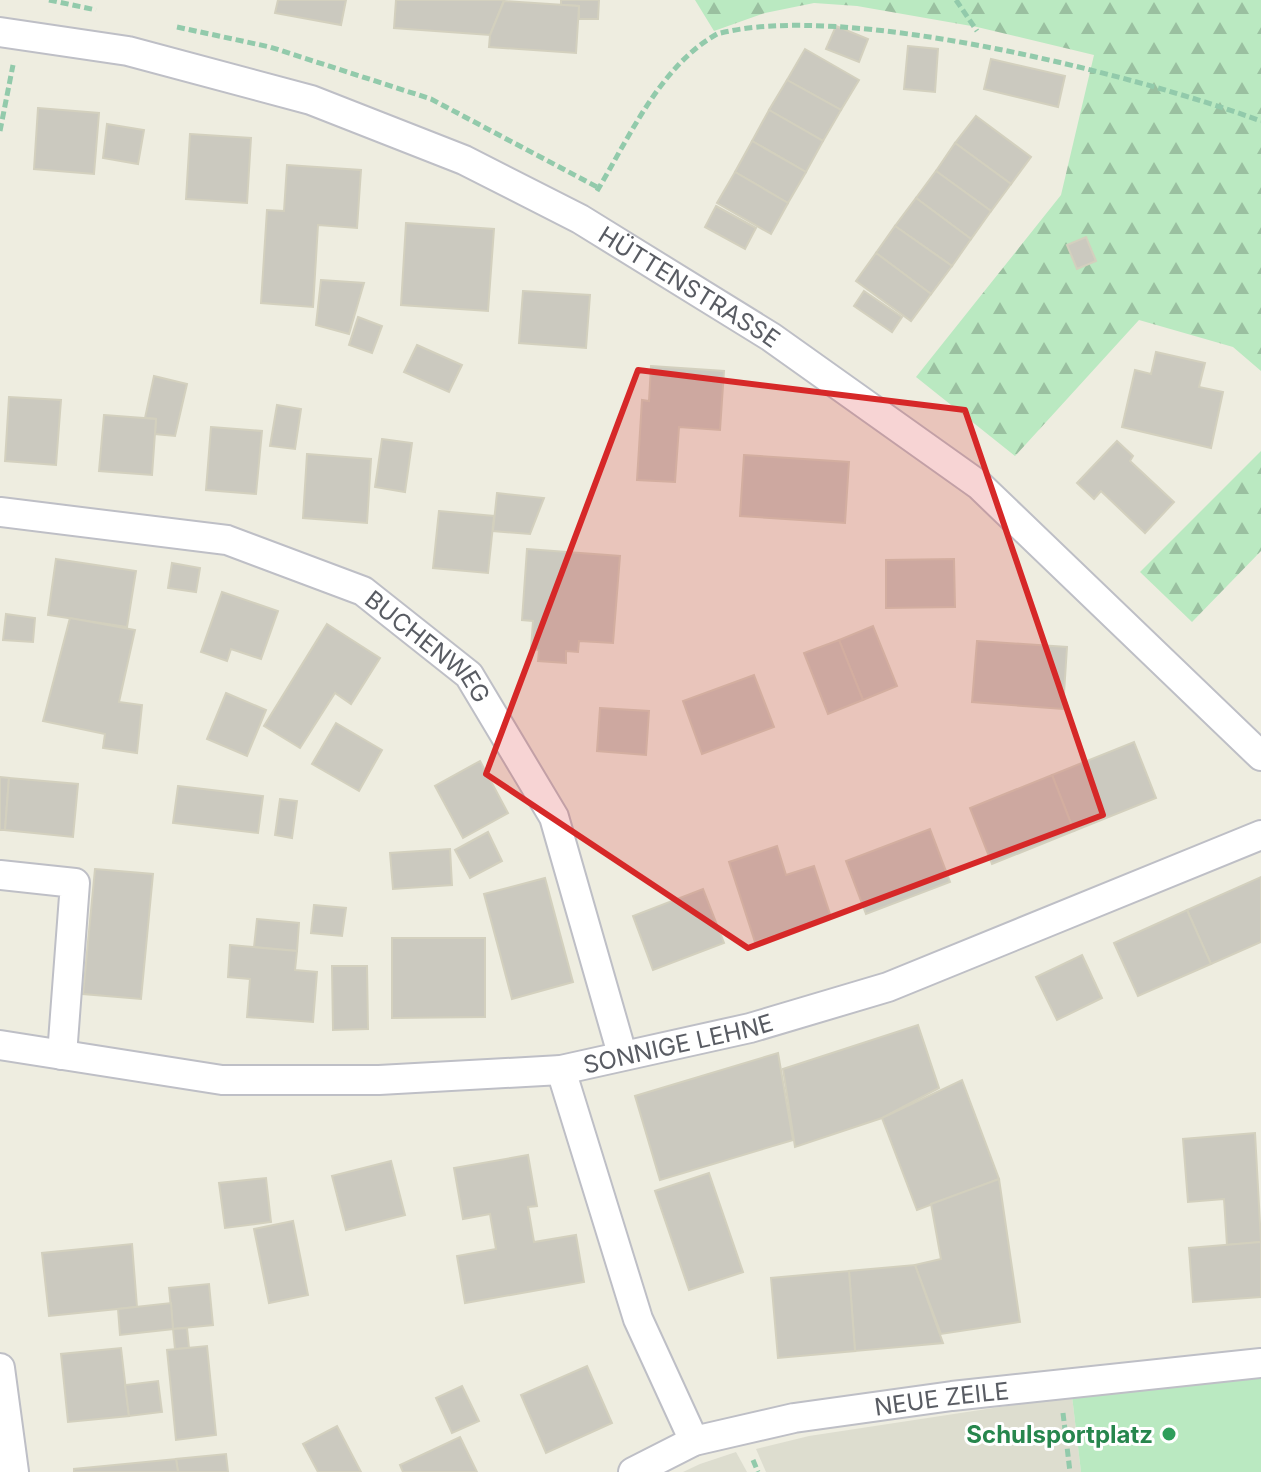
<svg xmlns="http://www.w3.org/2000/svg" width="1261" height="1472" viewBox="0 0 1261 1472" font-family="Inter,sans-serif">
<style>
.education{fill:#ddddcf}
.grass{fill:#bae9c1}
.forest{fill:url(#forest-firs)}
.building{fill:#cbc9bf;stroke:#d3d0be;stroke-width:2}
.lines{fill:none;stroke-linecap:round;stroke-linejoin:round}
.minor-casing{stroke:#bebfc6;stroke-width:32}
.path{stroke:#92caab;stroke-width:5;stroke-dasharray:8 4;stroke-linecap:butt}
.minor{stroke:#fff;stroke-width:28}
.marked{fill:#d62828;fill-opacity:0.2;stroke:#d62828;stroke-width:6;stroke-linejoin:round}
.leisure-dot{fill:#2e9e5b;stroke:#fff;stroke-width:3}
.labels{text-anchor:middle;dominant-baseline:central;stroke-width:6;stroke-linejoin:round;paint-order:stroke}
.street-label{font-size:24px;fill:#595c63;stroke:#fff}
.leisure-label{font-size:24px;font-weight:bold;fill:#27864d;stroke:#fff;text-anchor:end}
</style>
<defs>
<pattern id="forest-firs" width="22" height="20" patternUnits="userSpaceOnUse" patternTransform="scale(2)"><rect width="22" height="20" fill="#bae9c1"/><path d="M5 1l3.5 6h-7zM16 11l3.5 6h-7z" fill="#9ac0a0"/></pattern>
</defs>
<rect width="100%" height="100%" fill="#eeede0"/>
<g class="education">
<path d="M1072,1396L1081,1472H766L756,1449L809,1436Z"/>
<path d="M736,1452L747,1472H683L700,1464Z"/>
</g>
<path class="grass" d="M1261,1373V1472H1081L1072,1396Z"/>
<g class="forest">
<path d="M695,0H1261V371L1233,347L1139,320L1015,456L916,377L1061,195L1094,55L977,27L857,6L814,3L765,13L714,31Z"/>
<path d="M1261,451V551L1192,622L1140,572Z"/>
</g>
<g class="building">
<path d="M278,0H346L341,25L275,13Z"/>
<path d="M396,0H504L490,35L394,28Z"/>
<path d="M561,0H599L598,19H579V6L561,5Z"/>
<path d="M504,1L579,6L576,53L489,47L490,35Z"/>
<path d="M836,26L868,39L859,62L826,49Z"/>
<path d="M908,46L938,49L935,92L904,89Z"/>
<path d="M805,49L859,80L841,110L787,80Z"/>
<path d="M991,59L1065,76L1058,107L984,89Z"/>
<path d="M787,80L841,110L823,141L769,110Z"/>
<path d="M38,108L99,113L94,174L34,169Z"/>
<path d="M769,110L823,141L806,172L752,141Z"/>
<path d="M976,116L1031,157L1011,184L955,143Z"/>
<path d="M107,124L144,130L138,164L103,158Z"/>
<path d="M190,134L251,138L247,203L186,199Z"/>
<path d="M752,141L806,172L788,203L735,172Z"/>
<path d="M955,143L1011,184L991,211L936,171Z"/>
<path d="M287,165L361,170L357,228L318,225L313,307L261,303L267,210L284,211Z"/>
<path d="M936,171L991,211L971,239L916,198Z"/>
<path d="M735,172L788,203L771,234L717,203Z"/>
<path d="M916,198L971,239L952,266L895,226Z"/>
<path d="M716,206L756,228L745,249L705,227Z"/>
<path d="M406,223L494,229L488,311L401,305Z"/>
<path d="M895,226L952,266L931,294L876,253Z"/>
<path d="M1086,237L1096,261L1077,269L1067,245Z"/>
<path d="M876,253L931,294L911,321L856,281Z"/>
<path d="M321,280L364,283L349,334L316,325Z"/>
<path d="M523,291L590,295L586,348L519,343Z"/>
<path d="M864,291L902,317L892,332L854,306Z"/>
<path d="M358,317L382,326L372,353L349,345Z"/>
<path d="M417,345L462,365L449,392L404,372Z"/>
<path d="M1156,352L1205,363L1199,387L1223,392L1211,448L1122,427L1135,370L1151,374Z"/>
<path d="M651,366L724,371L720,430L679,427L675,482L637,480L642,400L649,401Z"/>
<path d="M154,376L187,384L175,436L155,434L156,419L145,418Z"/>
<path d="M9,397L61,400L56,465L5,461Z"/>
<path d="M277,405L301,409L295,449L270,446Z"/>
<path d="M104,415L156,419L152,475L99,471Z"/>
<path d="M211,427L262,431L256,494L206,490Z"/>
<path d="M382,439L412,443L405,492L375,487Z"/>
<path d="M1117,441L1133,456L1130,461L1174,502L1145,533L1101,491L1094,499L1077,483Z"/>
<path d="M307,454L371,459L367,523L303,518Z"/>
<path d="M744,455L849,462L845,523L740,516Z"/>
<path d="M497,493L544,498L530,534L493,531Z"/>
<path d="M439,511L494,516L488,573L433,568Z"/>
<path d="M527,549L620,556L613,643L579,641L578,652L566,651V663L538,661L539,650L531,649L533,621L522,620Z"/>
<path d="M56,559L136,571L127,627L48,615Z"/>
<path d="M954,559L955,607L886,608V560Z"/>
<path d="M172,563L200,568L196,592L168,588Z"/>
<path d="M222,592L278,611L261,659L231,649L227,661L201,652Z"/>
<path d="M6,614L35,618L33,642L3,640Z"/>
<path d="M70,618L135,630L119,702L142,705L137,753L103,748L105,734L43,721Z"/>
<path d="M327,624L380,658L351,704L335,693L300,748L264,726Z"/>
<path d="M873,626L897,686L863,700L839,640Z"/>
<path d="M839,640L863,700L828,714L804,653Z"/>
<path d="M977,641L1067,647L1063,709L972,702Z"/>
<path d="M754,675L774,727L702,754L683,701Z"/>
<path d="M226,693L266,710L247,756L207,739Z"/>
<path d="M600,708L649,711L646,755L597,751Z"/>
<path d="M336,723L382,750L359,791L312,764Z"/>
<path d="M1134,742L1156,798L1074,831L1052,775Z"/>
<path d="M480,761L508,813L463,838L435,786Z"/>
<path d="M1052,775L1074,831L992,864L970,808Z"/>
<path d="M0,777L9,778L5,830H0Z"/>
<path d="M9,778L78,784L73,837L5,830Z"/>
<path d="M178,786L263,796L258,833L173,823Z"/>
<path d="M280,799L297,801L292,838L275,835Z"/>
<path d="M930,829L950,882L866,914L846,861Z"/>
<path d="M488,832L502,861L470,878L455,850Z"/>
<path d="M777,846L786,875L814,866L831,917L755,942L729,862Z"/>
<path d="M450,849L452,885L393,889L390,853Z"/>
<path d="M95,869L153,874L141,999L83,994Z"/>
<path d="M1261,877V942L1211,964L1187,910Z"/>
<path d="M545,878L573,982L512,999L484,894Z"/>
<path d="M703,889L724,943L653,970L633,916Z"/>
<path d="M314,905L346,908L342,936L311,933Z"/>
<path d="M1187,910L1211,964L1138,996L1114,943Z"/>
<path d="M257,919L299,923L297,951L254,947Z"/>
<path d="M392,938H485V1017L392,1018Z"/>
<path d="M230,945L297,951L295,970L317,972L313,1022L247,1017L250,979L228,977Z"/>
<path d="M1082,955L1102,998L1057,1020L1036,977Z"/>
<path d="M332,966H367L368,1029L333,1030Z"/>
<path d="M918,1025L939,1088L882,1118L795,1147L783,1069Z"/>
<path d="M778,1053L793,1140L660,1180L635,1096Z"/>
<path d="M962,1080L999,1179L917,1210L882,1118Z"/>
<path d="M1255,1133L1261,1242L1227,1245L1224,1199L1188,1202L1183,1139Z"/>
<path d="M528,1155L537,1206L528,1207L534,1242L576,1235L584,1282L465,1303L457,1256L496,1249L490,1214L463,1219L454,1168Z"/>
<path d="M391,1161L405,1215L346,1230L332,1176Z"/>
<path d="M709,1173L743,1272L689,1290L655,1191Z"/>
<path d="M266,1178L271,1222L225,1228L219,1183Z"/>
<path d="M999,1179L1020,1322L941,1334L915,1265L941,1259L931,1204Z"/>
<path d="M293,1221L308,1295L269,1303L254,1229Z"/>
<path d="M1261,1242V1297L1193,1302L1189,1248Z"/>
<path d="M132,1244L137,1307L49,1316L42,1253Z"/>
<path d="M915,1265L943,1343L855,1351L849,1271Z"/>
<path d="M849,1271L855,1351L778,1358L771,1278Z"/>
<path d="M209,1284L213,1325L173,1329L169,1288Z"/>
<path d="M171,1303L173,1329L120,1335L118,1309Z"/>
<path d="M187,1328L189,1348L175,1349L173,1329Z"/>
<path d="M207,1346L216,1435L176,1440L167,1350Z"/>
<path d="M121,1348L129,1416L68,1422L61,1354Z"/>
<path d="M587,1366L612,1423L546,1453L521,1395Z"/>
<path d="M158,1381L162,1412L129,1416L125,1385Z"/>
<path d="M462,1386L479,1421L452,1433L436,1398Z"/>
<path d="M337,1426L361,1472H318L303,1444Z"/>
<path d="M460,1437L477,1472H403L400,1465Z"/>
<path d="M226,1454L228,1472H178L176,1459Z"/>
<path d="M176,1459L178,1472H74V1469Z"/>
</g>
<g class="lines">
<defs>
<g id="minor">
<path id="s1" d="M0,32L128,51L311,100L464,160L580,219L771,337L979,485L1261,756"/>
<path id="s2" d="M0,512L227,540L363,591L469,675L554,817L622,1054"/>
<path d="M0,875L75,883L62,1055"/>
<path id="s3" d="M0,1045L222,1080H379L561,1070L750,1028L888,987L1261,835"/>
<path d="M561,1070L638,1319L694,1441"/>
<path d="M0,1368L14,1472"/>
<path id="s4" d="M633,1472L694,1441L794,1418L952,1396L1261,1363"/>
</g>
</defs>
<use href="#minor" class="minor-casing"/>
<g class="path">
<path d="M49,0L96,10"/>
<path d="M956,0L977,31"/>
<path d="M177,27L270,47L431,99L599,188"/>
<path d="M0,131L13,65"/>
<path d="M597,191C629,138 660,66 717,34C842,0 1133,74 1261,121"/>
<path d="M1063,1413L1070,1472"/>
<path d="M753,1460L758,1472"/>
</g>
<use href="#minor" class="minor"/>
</g>
<path class="marked" d="M638,370L965,410L1103,815L748,948L486,774Z"/>
<circle class="leisure-dot" cx="1169" cy="1434" r="8"/>
<g class="labels">
<g class="street-label">
<text stroke="none"><textPath href="#s1" startOffset="742">HÜTTENSTRASSE</textPath></text>
<text stroke="none"><textPath href="#s2" startOffset="460">BUCHENWEG</textPath></text>
<text stroke="none"><textPath href="#s3" startOffset="684">SONNIGE LEHNE</textPath></text>
<text stroke="none"><textPath href="#s4" startOffset="320">NEUE ZEILE</textPath></text>
</g>
<g class="leisure-label">
<text x="1153" y="1434">Schulsportplatz</text>
</g>
</g>
</svg>
